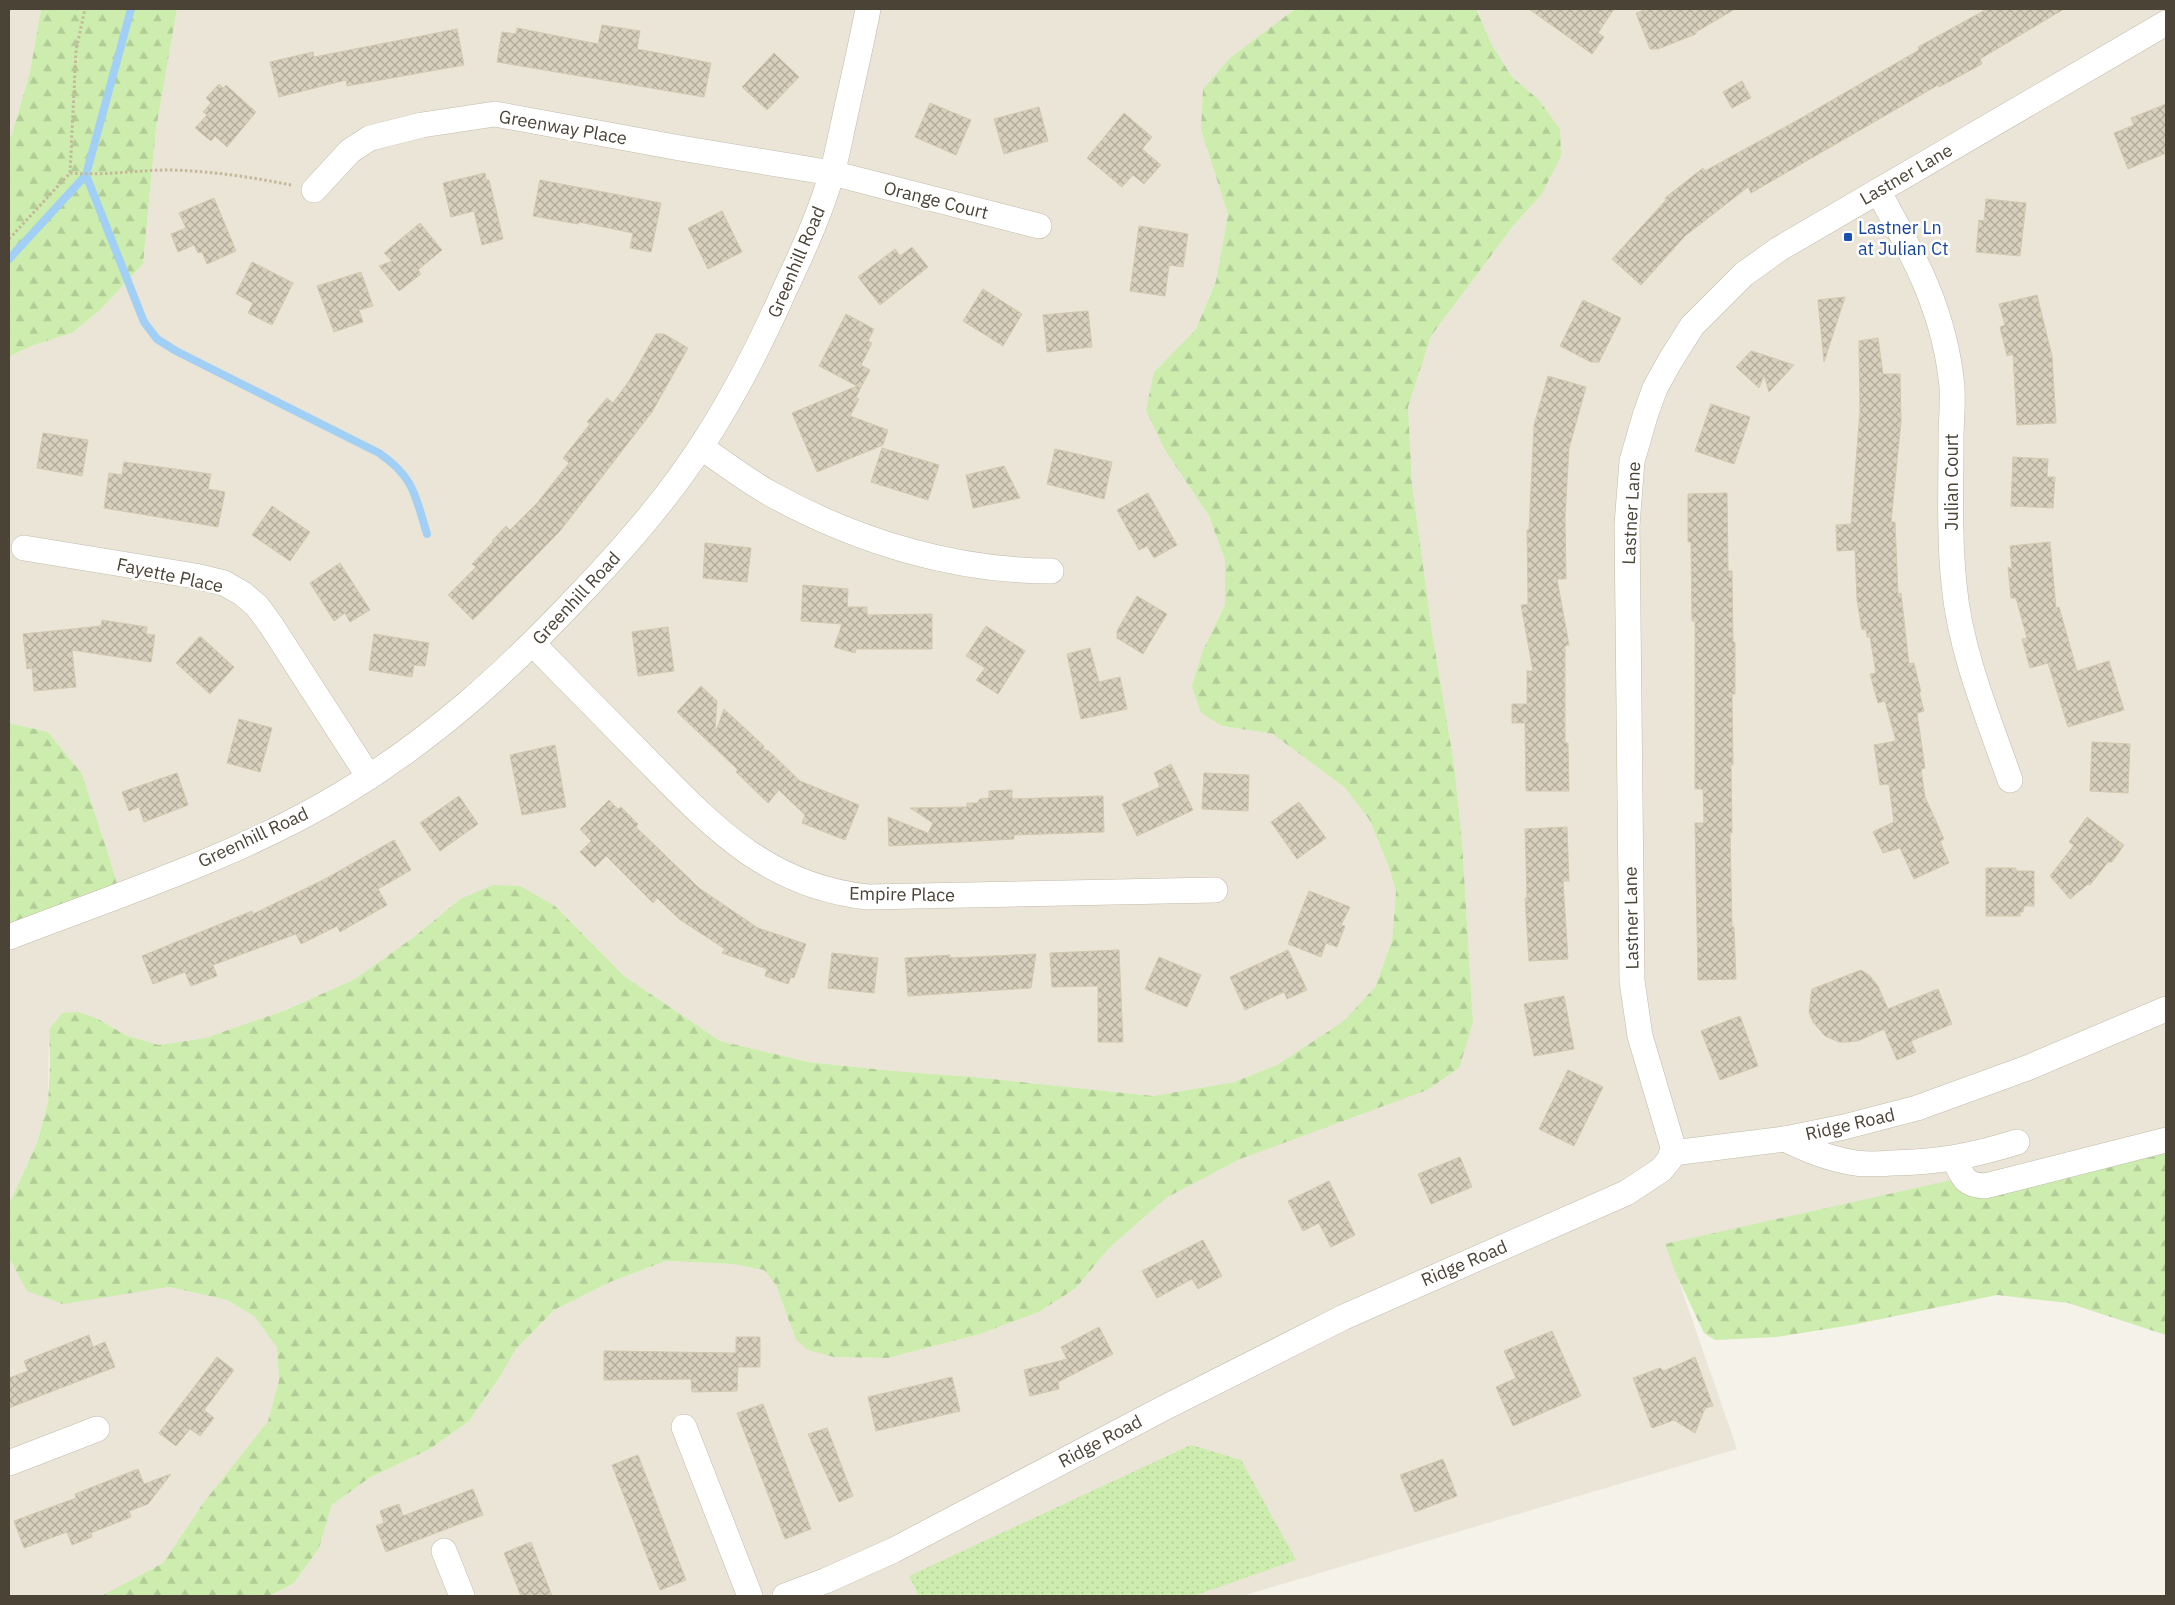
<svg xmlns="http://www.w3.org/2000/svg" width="2175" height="1605" viewBox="0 0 2175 1605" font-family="'IBM Plex Sans',sans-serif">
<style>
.residential{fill:#eae5d6}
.grass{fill:url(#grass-dots)}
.forest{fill:url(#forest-firs)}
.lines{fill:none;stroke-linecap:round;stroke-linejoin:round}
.stream{stroke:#a1cff6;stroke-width:8}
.building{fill:url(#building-cross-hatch);stroke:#d4c8b0}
.minor-casing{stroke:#c2bbaa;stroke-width:26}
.path{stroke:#c5b89a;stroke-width:3;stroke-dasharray:2.5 2.5;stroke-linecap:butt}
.minor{stroke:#fff;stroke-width:25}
.transit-dot{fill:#1a4fb4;stroke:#fff;stroke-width:2}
.labels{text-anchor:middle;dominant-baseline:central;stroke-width:5;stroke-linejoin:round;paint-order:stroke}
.street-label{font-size:18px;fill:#4a4336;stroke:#fff}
.transit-label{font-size:18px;fill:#164399;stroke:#fff;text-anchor:start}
</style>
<defs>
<pattern id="grass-dots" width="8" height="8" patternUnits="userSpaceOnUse" patternTransform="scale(1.25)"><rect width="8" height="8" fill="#cdedaf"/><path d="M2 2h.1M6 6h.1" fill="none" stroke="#b2cc97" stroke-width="1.8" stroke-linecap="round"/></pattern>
<pattern id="forest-firs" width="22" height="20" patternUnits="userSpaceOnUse" patternTransform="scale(1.25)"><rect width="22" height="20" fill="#cdedaf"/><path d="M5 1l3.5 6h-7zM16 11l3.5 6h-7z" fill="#b2cc97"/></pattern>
<pattern id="building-cross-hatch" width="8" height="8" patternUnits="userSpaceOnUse" patternTransform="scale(1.25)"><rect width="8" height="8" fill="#d8cfbd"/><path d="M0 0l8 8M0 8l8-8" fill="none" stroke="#b1aa9a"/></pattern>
</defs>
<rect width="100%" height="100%" fill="#f5f2e9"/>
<g class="residential">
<path d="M9,9H41L30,72L12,134L9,138Z"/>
<path d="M177,9H1295L1231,57L1201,130L1228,214L1216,281L1196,329L1154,372L1165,450L1209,516L1225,560V605L1203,650L1222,726L1273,734L1344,787L1369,819L1387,862L1396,891L1392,941L1375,987L1345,1021L1277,1065L1234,1082L1153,1096L974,1077L893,1071L809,1062L720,1041L624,976L555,906L460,899L414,937L355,979L286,1010L205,1038L159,1045L125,1035L100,1020L49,1030L48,1101L37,1143L9,1204V937L109,857L82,774L48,732L9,723V357L31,346L72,333L101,309L143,264L156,129Z"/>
<path d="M1476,9H2166V1132L1666,1244L1737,1449L1242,1596H269L294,1583L319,1548L332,1505L369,1478L430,1449L469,1421L501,1375L516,1349L554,1310L610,1282L666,1261L733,1264L765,1270L776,1285L796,1340L834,1357L888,1358L980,1334L1039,1312L1076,1288L1108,1249L1166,1198L1240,1159L1473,1022L1462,841L1454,764L1432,632L1412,484L1408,407L1431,336L1513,226L1541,195L1538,99L1512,77L1492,45Z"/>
<path d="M9,1258L27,1291L119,1294L169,1287L227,1300L255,1317L277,1348L279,1380L268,1421L204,1502L163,1563L101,1596H9Z"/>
</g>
<path class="grass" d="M1191,1445L1241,1460L1296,1560L1193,1596H919L909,1576Z"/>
<g class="forest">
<path d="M41,9H177L156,129L143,264L101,309L72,333L31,346L9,357V138L12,134L30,72Z"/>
<path d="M1295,9H1476L1492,45L1512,77L1538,99L1560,129L1561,156L1541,195L1513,226L1431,336L1408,407L1412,484L1432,632L1454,764L1462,841L1473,1022L1459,1068L1427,1090L1240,1159L1166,1198L1108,1249L1076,1288L1039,1312L980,1334L888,1358L834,1357L808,1350L796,1340L776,1285L764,1270L733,1264L666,1261L610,1282L554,1310L516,1349L501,1375L469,1421L430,1449L369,1478L332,1505L319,1548L294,1583L269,1596H101L163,1563L204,1502L268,1421L279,1380L277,1348L255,1317L227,1300L169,1287L63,1304L27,1291L9,1258V1204L37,1143L48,1102L50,1064L49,1030L62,1013L79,1012L100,1020L125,1035L159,1045L205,1038L286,1010L355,979L414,937L460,899L493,885L520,886L555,906L624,976L720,1041L809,1062L893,1071L974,1077L1153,1096L1234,1082L1277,1065L1344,1021L1375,987L1392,941L1396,891L1387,862L1369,819L1344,787L1273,734L1222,726L1201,713L1192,686L1203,650L1225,605V560L1209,516L1165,450L1146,410L1154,372L1196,329L1216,281L1228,214L1201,130L1203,89L1231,57Z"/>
<path d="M9,723L48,732L82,774L109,857L120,895L9,937Z"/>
<path d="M2166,1132V1335L2068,1303L1997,1295L1852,1325L1777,1337L1715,1340L1704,1333L1676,1274L1665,1244Z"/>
</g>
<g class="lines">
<g class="stream">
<path d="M86,175L144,322L157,339L176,351L379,453C414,477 415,495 427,534"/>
<path d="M9,259L86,175L131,9"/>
</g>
</g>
<g class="building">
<path d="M1529,9H1614L1598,33L1604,37L1592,54Z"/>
<path d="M1647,9H1735L1696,32V34L1658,49H1650L1636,13Z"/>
<path d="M1987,9H2064L1980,59L1982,64L1939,87L1938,85L1751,193L1748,187L1685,236L1641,285L1612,259L1666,200L1665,198L1703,168L1705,171L1796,121L1919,50L1918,47Z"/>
<path d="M602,25L640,31L637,49L711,63L704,97L497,62L502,32L516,34L517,28L598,44Z"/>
<path d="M457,29L464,65L347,86L346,80L279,97L270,62L313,52L314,57Z"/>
<path d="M774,53L799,77L767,110L742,87Z"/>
<path d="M1742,81L1751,98L1732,108L1723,92Z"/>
<path d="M219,84L223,88L226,85L256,112L227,147L215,136L211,141L195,128L207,115L203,112L211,103L206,98Z"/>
<path d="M930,103L971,120L956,155L915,137Z"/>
<path d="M2166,104V153L2128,169L2114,133L2134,125L2131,118Z"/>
<path d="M1039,107L1048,141L1004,154L994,119Z"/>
<path d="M1124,113L1152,137L1142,149L1161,165L1144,184L1133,175L1122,187L1087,158Z"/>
<path d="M485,173L486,180H489L503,239L482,245L474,211L451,217L443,183Z"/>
<path d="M540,180L661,203L651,252L630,248L633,233L579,222L578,224L533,216Z"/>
<path d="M214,198L236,251L207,264L202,252L198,253L194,245L178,252L171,234L186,228L179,213Z"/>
<path d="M1986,199L2026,203L2020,256L1976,252L1979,220L1984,221Z"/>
<path d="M722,211L742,252L708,269L688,228Z"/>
<path d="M420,223L442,250L418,270L421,274L399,291L379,266L392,261L384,253Z"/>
<path d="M1139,226L1188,234L1183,267L1169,265L1165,296L1130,291Z"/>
<path d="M912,247L928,267L880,305L858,277L895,249L900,256Z"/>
<path d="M252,262L293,283L272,325L248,313L253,303L236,294Z"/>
<path d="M361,272L373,306L359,310L363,322L334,332L317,286Z"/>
<path d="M983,289L1022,314L1003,346L963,321Z"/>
<path d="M2037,295L2052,356L2056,423L2017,425L2013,354L2007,356L2000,327L2005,325L1999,304Z"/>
<path d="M1845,297L1824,362L1818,300Z"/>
<path d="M1583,300L1621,318L1599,362H1591L1560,346Z"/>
<path d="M1088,311L1092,347L1047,352L1043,315Z"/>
<path d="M846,314L874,329L868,341L872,343L861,365L870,370L856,397L859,399L850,416L888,430L883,445L817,472L792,413L857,386L819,366Z"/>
<path d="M656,334H664L688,348L652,412L560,531L473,620L448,595L476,567L472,564L493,542L492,541L506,526L510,530L538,502L569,463L563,458L590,424L587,422L607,398L613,403L629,381Z"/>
<path d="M1878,338L1883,374H1900L1901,421L1891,522H1895L1898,594L1901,593L1909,664L1914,663L1921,692H1919L1924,711L1917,713L1925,768L1921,769L1925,797L1944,839L1940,841L1949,863L1914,879L1900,848L1883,853L1873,832L1894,822L1889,784L1880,785L1874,745L1896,741L1885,701L1878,703L1870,674L1876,673L1870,637H1867L1866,629L1862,630L1857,600L1855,550L1837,551L1836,525L1851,524L1860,411L1859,341Z"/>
<path d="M1751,351L1758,353L1794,365L1769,392L1764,375L1759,388L1736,367Z"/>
<path d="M1548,376L1586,387L1569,448L1565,517L1566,579H1557L1569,645L1565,646V743H1568L1569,791H1526L1525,723H1512V704H1527V671H1533L1521,605L1528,604L1527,530H1529L1534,425Z"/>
<path d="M1711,404L1750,417L1734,464L1695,451Z"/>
<path d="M43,433L88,440L82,476L37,468Z"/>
<path d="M882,448L939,465L928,500L871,482Z"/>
<path d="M1055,449L1112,462L1104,499L1047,484Z"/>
<path d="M2013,457L2048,459L2047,477H2055L2053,508L2011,506Z"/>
<path d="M124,462L211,474L208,489L225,492L218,527L104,508L109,473L122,475Z"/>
<path d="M1004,466L1020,498L973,508L966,475Z"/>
<path d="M1148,493L1177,545L1154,558L1147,546L1139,550L1117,510Z"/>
<path d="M1727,493L1728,571H1732L1733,642H1735V694H1732L1733,765H1731L1732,833H1730L1732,927H1734L1736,979L1698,980L1695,823H1704L1703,789H1695V621H1692L1691,542H1688V494Z"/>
<path d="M272,506L310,532L290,561L252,535Z"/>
<path d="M2050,542L2056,608L2059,607L2077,671L2109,661L2124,710L2068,727L2048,663L2030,668L2022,639L2027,638L2016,598H2011L2008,567L2012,569L2010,546Z"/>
<path d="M705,543L751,548L747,582L703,578Z"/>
<path d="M340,563L370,610L350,622L345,613L334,621L310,583Z"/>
<path d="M803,585L848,589L847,612L848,607H867V615L932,614V649H856L855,653L834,647L842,624L801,621Z"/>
<path d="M1137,596L1167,614L1143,654L1117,638V631Z"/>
<path d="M102,620L147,627L146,634L155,635L151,662L72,650L76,687L34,691L32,668L27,669L23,634L101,626Z"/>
<path d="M986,626L1025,651L998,694L976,680L985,668L966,656Z"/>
<path d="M668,627L674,671L638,676L632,632Z"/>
<path d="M374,634L429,643L425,666L414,665L412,677L369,670Z"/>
<path d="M200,636L234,667L210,694L176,663Z"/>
<path d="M1090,648L1099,682L1120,677L1127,709L1081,719L1067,654Z"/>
<path d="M701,686L717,701L715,730L716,731L724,709L764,746L763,749L769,751L800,781L859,805L845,840L802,823L805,815L779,790L768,803L736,772L738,770L677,712Z"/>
<path d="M239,719L272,728L260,772L227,763Z"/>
<path d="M2092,742L2130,744L2128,793L2090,791Z"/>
<path d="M555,745L566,807L522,815L510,755Z"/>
<path d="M1171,764L1193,810L1137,836L1122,804L1160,787L1154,773Z"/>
<path d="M177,773L188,805L144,822L139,807L129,811L122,792Z"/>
<path d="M1204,773L1249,775L1248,811L1202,809Z"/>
<path d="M1012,790V799L1103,796L1104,832L1014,835V839L889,846L888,817L928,833L933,823L910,808L967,807V803H977L980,799L989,798V791Z"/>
<path d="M459,796L478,824L440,851L420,823Z"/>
<path d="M609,800L618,809L621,807L638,824L636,827L699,888L758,928L806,944L794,978L791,977L788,984L765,976L767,969L722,953L725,949L679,919L657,898L653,903L606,856L595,867L580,852L591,841L580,829Z"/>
<path d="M1299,802L1326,838L1297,859L1271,822Z"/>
<path d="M2087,817L2124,845L2112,862H2108L2090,885L2088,884L2070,899L2050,876L2074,845L2069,842Z"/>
<path d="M1567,827L1569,881H1563L1568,959L1529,961L1525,898H1527L1525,829Z"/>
<path d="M394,840L411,870L378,889L387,905L340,932L337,926L301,944L296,934L213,965L217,976L191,986L185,972L153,984L142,956L252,911L253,914L325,879Z"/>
<path d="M1986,868H2016V871H2034V906H2024L2023,912H2020V916H1986Z"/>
<path d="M1309,891L1350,907L1341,925L1345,926L1337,947L1326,943L1321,957L1288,944Z"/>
<path d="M1119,950L1123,1042H1098V986L1052,987L1050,953Z"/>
<path d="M1288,950L1307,990L1287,999L1284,992L1245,1010L1230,977Z"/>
<path d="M832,953L878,958L874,993L828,988Z"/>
<path d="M1036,954L1031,988L908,996L905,958L950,955V958Z"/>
<path d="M1159,957L1201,975L1187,1007L1145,989Z"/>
<path d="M1861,970L1870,976L1878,986L1888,1009L1938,989L1952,1024L1911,1041L1916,1052L1897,1060L1884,1029L1858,1041L1847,1042H1839L1825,1036L1813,1022L1809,1012L1812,989Z"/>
<path d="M1564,996L1574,1049L1534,1056L1524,1004Z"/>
<path d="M1740,1016L1758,1066L1720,1080L1701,1031Z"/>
<path d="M1568,1070L1603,1087L1574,1146L1539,1129Z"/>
<path d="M1460,1157L1472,1187L1431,1204L1418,1174Z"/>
<path d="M1329,1181L1355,1235L1331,1247L1319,1223L1303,1231L1288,1201Z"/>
<path d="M1203,1240L1222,1276L1198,1289L1192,1279L1157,1298L1142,1271Z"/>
<path d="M1099,1327L1113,1354L1058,1382L1059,1389L1030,1396L1024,1370L1067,1359L1061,1347Z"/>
<path d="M1552,1331L1581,1396L1513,1426L1496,1387L1516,1378L1504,1351Z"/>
<path d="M89,1335L93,1347L105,1342L115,1367L9,1408V1378L28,1371L24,1361Z"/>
<path d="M736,1337H760V1367H738L737,1391L692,1392L691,1379L604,1380V1351L736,1353Z"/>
<path d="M217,1357L234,1370L204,1410L214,1418L200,1436L190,1429L176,1446L159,1433Z"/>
<path d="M1695,1357L1713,1406L1705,1408L1695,1433L1674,1420L1652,1428L1633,1378L1660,1368L1664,1371Z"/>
<path d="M952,1377L960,1411L876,1431L868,1397Z"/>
<path d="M763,1404L811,1529L785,1539L737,1413Z"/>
<path d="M827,1428L853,1496L839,1502L808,1434Z"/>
<path d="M638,1455L686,1580L660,1590L612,1465Z"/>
<path d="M1443,1459L1457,1496L1415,1512L1400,1475Z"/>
<path d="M138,1469L144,1484L171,1474L148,1504L129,1511L131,1517L91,1533L92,1537L72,1545L67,1532L24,1548L14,1521L76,1498L75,1494Z"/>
<path d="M473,1489L483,1515L386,1552L376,1526L384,1523L380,1511L399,1504L403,1516Z"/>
<path d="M531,1542L552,1596H521L504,1553Z"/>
</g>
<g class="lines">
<defs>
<g id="minor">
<path d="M314,190L350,151L370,138L422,125L495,114L680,148L832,173L1039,226"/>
<path d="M1878,191C1914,256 1945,311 1952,387C1953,405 1951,423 1951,440C1951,488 1949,536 1954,584C1960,651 1988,717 2010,780"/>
<path d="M701,447C724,463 746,480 771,494C856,541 954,571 1051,571"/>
<path d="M24,548L195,576L224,583L243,594L257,606L271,625L369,777"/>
<path d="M533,644C569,681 606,718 642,755C710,824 765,886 868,897L1215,890"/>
<path d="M9,937C121,894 239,856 342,794C436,737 508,671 583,591C626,546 668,498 702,445C734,396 760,345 784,291C802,253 820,214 832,173C837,156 840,138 844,121C852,83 861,46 868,9"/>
<path d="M1785,1139C1805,1149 1827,1158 1850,1162C1863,1165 1879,1164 1892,1163C1940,1162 1972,1156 2017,1142"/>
<path d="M1673,1153L1785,1139L1844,1127L1917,1108L2027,1068L2166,1009"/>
<path d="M1954,1159C1963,1177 1964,1185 1985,1186L2166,1140"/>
<path d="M684,1427L750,1596"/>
<path d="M9,1463L97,1429"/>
<path d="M444,1551L462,1596"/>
<path d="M785,1596L825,1581L894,1550L1162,1409L1344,1317L1626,1193L1661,1170L1670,1159L1673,1147L1640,1036L1632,981L1627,525L1632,461L1645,416L1655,388L1670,361L1692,326L1744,274L1779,249L2166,23"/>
</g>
</defs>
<use href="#minor" class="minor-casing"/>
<g class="path">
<path d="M70,173C104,176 136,170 170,170C211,171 251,177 291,185"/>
<path d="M9,239L70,173L76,50L85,9"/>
</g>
<use href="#minor" class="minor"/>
</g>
<rect class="transit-dot" x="1843" y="232" width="10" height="10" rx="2.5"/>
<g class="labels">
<g class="street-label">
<text transform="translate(563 127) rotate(10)">Greenway Place</text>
<text transform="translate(1906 174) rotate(-30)">Lastner Lane</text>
<text transform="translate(936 200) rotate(14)">Orange Court</text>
<text transform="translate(796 262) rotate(-67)">Greenhill Road</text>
<text transform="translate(1951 482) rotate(-90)">Julian Court</text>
<text transform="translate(1631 513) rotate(-87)">Lastner Lane</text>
<text transform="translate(170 575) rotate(12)">Fayette Place</text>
<text transform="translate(576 598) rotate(-47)">Greenhill Road</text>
<text transform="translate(253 837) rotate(-25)">Greenhill Road</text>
<text transform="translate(902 894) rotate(1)">Empire Place</text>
<text transform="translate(1631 918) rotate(-91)">Lastner Lane</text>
<text transform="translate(1850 1124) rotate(-13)">Ridge Road</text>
<text transform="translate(1464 1263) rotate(-23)">Ridge Road</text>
<text transform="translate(1100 1441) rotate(-28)">Ridge Road</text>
</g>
<g class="transit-label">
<text x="1858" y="227">Lastner Ln<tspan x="1858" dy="21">at Julian Ct</tspan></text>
</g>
</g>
<rect width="2175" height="1605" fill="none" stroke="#4a4336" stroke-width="20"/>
</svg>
